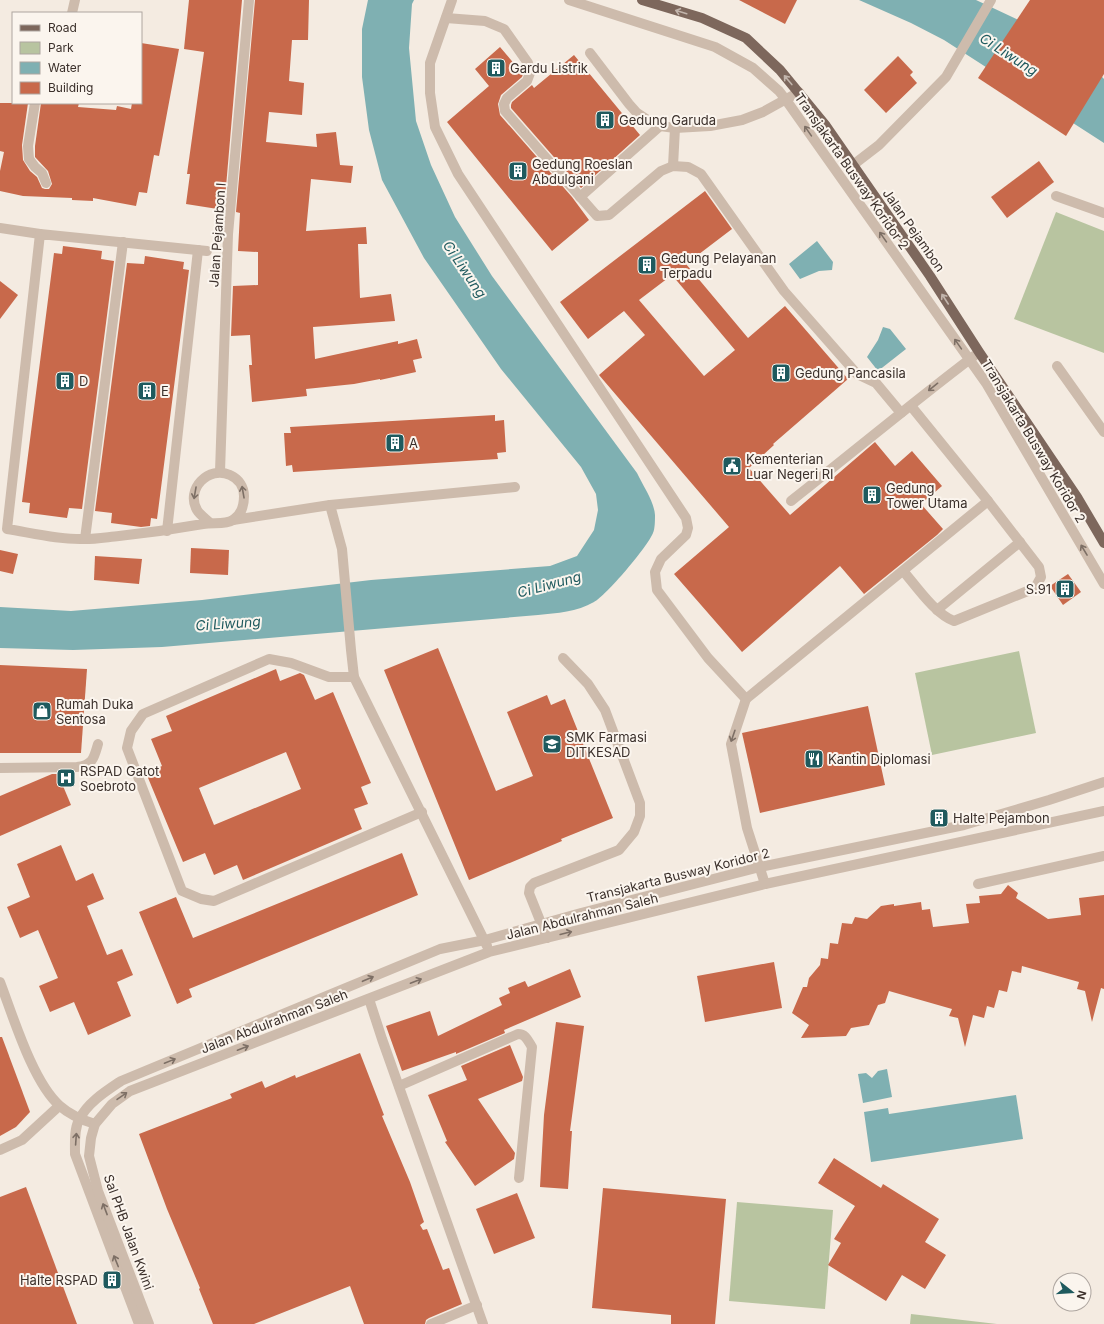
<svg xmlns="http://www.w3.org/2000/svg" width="1104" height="1324" viewBox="0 0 1104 1324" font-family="Inter,sans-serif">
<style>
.green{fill:#b8c4a0}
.water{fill:#7fb0b2}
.building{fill:#c8694b;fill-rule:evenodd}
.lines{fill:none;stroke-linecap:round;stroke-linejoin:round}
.service{stroke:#cdbbac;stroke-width:10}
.minor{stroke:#cdbbac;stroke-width:10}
.tertiary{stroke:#cdbbac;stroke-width:10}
.primary{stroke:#7d675c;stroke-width:10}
.oneway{stroke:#c2b5ac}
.oneway2{stroke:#7d6f65}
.labels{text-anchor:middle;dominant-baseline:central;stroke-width:4;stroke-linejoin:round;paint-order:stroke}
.poi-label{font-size:13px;fill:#3b302b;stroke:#fbf5ee;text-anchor:start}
.street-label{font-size:13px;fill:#3b302b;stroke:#fbf5ee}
.water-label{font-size:14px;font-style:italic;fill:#1f5a5e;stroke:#fbf5ee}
</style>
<rect width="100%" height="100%" fill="#f4ebe1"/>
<g class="green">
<path d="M1056,212L1104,231V353L1014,319Z"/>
<path d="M1019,651L1036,733L932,755L915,673Z"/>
<path d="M737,1202L833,1210L825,1309L729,1301Z"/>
<path d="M911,1314L997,1324H910Z"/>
</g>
<g class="water">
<path d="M368,0H414L412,4L409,48L416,121L431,165L455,217L492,276L637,473C643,486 654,501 655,515C655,520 655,529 653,533C648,546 606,596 594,602C577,612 557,613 538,615L162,647L73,650L0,648V607L71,611L202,600L371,580L550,566L577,556L594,530L598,510L596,494L581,467L501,369L424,258L382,180L369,130L362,77V29Z"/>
<path d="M859,0H976L1072,45L1104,79V143L944,40L911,23Z"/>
<path d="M817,241L833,262L832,270L819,271L800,279L789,264Z"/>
<path d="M883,327L890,329L906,349L878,371L867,357L878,340Z"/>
<path d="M887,1069L892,1097L863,1103L858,1074L866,1073L872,1078L878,1071Z"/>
<path d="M1016,1095L1023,1139L871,1162L864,1112L888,1108L889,1114Z"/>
</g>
<g class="building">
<path d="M189,0H242L224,210L186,204L190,174H187L204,52L184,49Z"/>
<path d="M255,0H309L308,40H292L289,81L304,83L302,115L269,112L266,142L317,147L316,134L336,132L340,165L353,166L351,183L311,179L306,231L366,227L367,244H358L360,298L391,294L395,321L313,327L315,359L398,341V344L417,339L422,358L413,360L416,372L380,380V379L354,384L306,389L307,396L252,402L249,365H252L250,335L231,336L233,286L258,285V252L238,251L240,213L236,212Z"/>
<path d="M739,0H797L785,24Z"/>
<path d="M1030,0H1104V74L1066,136L978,78Z"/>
<path d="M141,43L179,49L159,156L154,155L147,193L139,192L136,206L93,198V201L72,200V198L23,196L0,191V171L4,152L0,151V103H28L22,145L23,160L30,171L37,177L42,188L45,189H49L52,184L48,171L35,157V146L41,103H79L78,107L116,110L117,106L131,109L132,103H141Z"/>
<path d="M500,47L523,74L522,77L501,95L498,104L500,115L572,197L589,220L552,251L447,122L489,86L475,69Z"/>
<path d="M574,55L640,135L581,188L511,108V105L512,102L532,85L534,88Z"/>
<path d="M898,56L913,72L910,75L917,83L886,113L864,90Z"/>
<path d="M1039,161L1054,182L1007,218L991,197Z"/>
<path d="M705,191L732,229L686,264L748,338L785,306L848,379L773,444L774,445L749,468L790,515L875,442L895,466L912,451L942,486L921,504L943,529L937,535L864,594L840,566L742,652L674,574L729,527L599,375L645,335L624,311L588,339L560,302ZM672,275L735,350L704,376L639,300Z"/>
<path d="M63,246L102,251L101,259L114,261L82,509L69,508L67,518L29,513L30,503L22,502L54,253L62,254Z"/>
<path d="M145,256L184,262L183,269L189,270L157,519L151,518L150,526L141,527L111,523L112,513L95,511L127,263L144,264Z"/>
<path d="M0,281L18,295L0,319Z"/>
<path d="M495,415V421L504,420L506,452L497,453L498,459L293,472L292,465L286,466L284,433H291L290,427Z"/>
<path d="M191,548L229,550L228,575L190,573Z"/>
<path d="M0,550L18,554L13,574L0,571Z"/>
<path d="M95,556L142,559L139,584L94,580Z"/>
<path d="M1068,574L1081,592L1063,605L1050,586Z"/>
<path d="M438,648L496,791L533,776L507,712L547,695L551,705L565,699L613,818L561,839L562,841L469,880L384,670Z"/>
<path d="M0,665L87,669L81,753H0Z"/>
<path d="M276,669L280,681L300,673L304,675L315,700L333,692L371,783L361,787L368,804L354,809L362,829L243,880L237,865L214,875L205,853L183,862L146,773L162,766L151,739L172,731L166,716ZM286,752L301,789L214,825L199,788Z"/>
<path d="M868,706L885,785L760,813L742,733Z"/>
<path d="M52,774H58L71,805L0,836V796Z"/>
<path d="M61,845L76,881L93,873L104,899L87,906L107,955L122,949L133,975L117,982L131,1016L88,1035L74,1002L50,1012L39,986L58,978L38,930L20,938L7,907L30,897L17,864Z"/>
<path d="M402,853L418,895L189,989L192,997L177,1004L139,912L176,897L193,938Z"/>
<path d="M1008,885L1018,893L1016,898L1048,919L1081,915L1079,898L1104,895V989L1101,988L1092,1022L1085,991L1077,989L1079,982L1022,966L1021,973L1012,971L1007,992L999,990L994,1008L987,1006L984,1018L973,1015L965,1047L958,1018L949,1016L952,1009L889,991L885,1003L878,1005L869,1025L851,1028L846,1036L801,1038L809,1025L792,1013L803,987H807L809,978L820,965L821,958L828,959L830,943L838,944L842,923L852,924L855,917L867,919L881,906L894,904V906L921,902L922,910L930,909L933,927L969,923L966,904L980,903L979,896L1001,894Z"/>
<path d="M774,962L782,1008L705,1022L697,976Z"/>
<path d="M570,969L581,997L504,1030L505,1033L456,1054V1052L402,1071L386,1026L430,1011L438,1036L502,1005L499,998L510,993L508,988L525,981L528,987Z"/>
<path d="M556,1022L584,1026L570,1131H572L568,1189L540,1187L544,1115Z"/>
<path d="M0,1037H2L30,1112L16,1127L0,1136Z"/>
<path d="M510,1045L523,1077L522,1081L478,1099L515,1153L514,1159L475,1186L445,1142L447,1141L428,1095L467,1080L461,1066Z"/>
<path d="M360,1053L384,1115L382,1116L410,1182L424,1222L420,1225L423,1230L427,1229L443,1270L449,1268L462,1304L429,1318L426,1320L425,1324H364L350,1286L254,1324H213L199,1289L200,1288L167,1209L139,1134L232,1098L230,1094L262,1081L265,1088L295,1075L296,1078Z"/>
<path d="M834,1158L881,1188L883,1184L939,1219L925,1242L946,1255L925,1289L902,1275L886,1301L828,1265L841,1243L834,1239L855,1206L818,1183Z"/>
<path d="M26,1187L77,1324H0V1197Z"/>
<path d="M603,1188L726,1199L715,1324H671V1315L592,1308Z"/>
<path d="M517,1193L535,1238L494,1254L476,1209Z"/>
</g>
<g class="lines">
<g class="service">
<path d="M452,0L430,63V93L435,127L458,174L686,518L688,528L686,535L661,559L655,572L657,590L708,658L746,699"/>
<path d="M569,0L715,47L753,68L779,91L786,100L986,383L1104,584"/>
<path d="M446,18L485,21L504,29L528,63L530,73L527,81L507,98L504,104L505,111L597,216L609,215L661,171L673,166L688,167L701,174L784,291L857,374L876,383L901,413"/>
<path d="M590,53L629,104L637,113L649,121L660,126L675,128L710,126L742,120L763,112L799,92"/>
<path d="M853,165L879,145L946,77L991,0"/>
<path d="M673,166L675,128"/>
<path d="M1056,196L1104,213"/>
<path d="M580,197L660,126"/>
<path d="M1057,366L1104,432"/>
<path d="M791,501C852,453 912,403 974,356"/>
<path d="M330,505L342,549L351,650L354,677L487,946"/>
<path d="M233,520L330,505L515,487"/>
<path d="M904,572C916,586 936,615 954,621L1035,588L1041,577L1039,567L988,501"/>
<path d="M937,610L1020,542"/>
<path d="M354,677H329L291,663L269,659L143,714L131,731L127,748L182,891L201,899L214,901L422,812"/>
<path d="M0,768L77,767C93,765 94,758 98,744"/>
<path d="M765,884L747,828L731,744L746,699L988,501L911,406"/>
<path d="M978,884L1104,856"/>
<path d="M547,938L529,893L530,887L534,883L619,850L634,832L640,816V803L605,710L588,684L563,658"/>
<path d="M0,982C13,1016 33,1083 60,1106C70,1115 82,1120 95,1124"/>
<path d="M369,999L382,1039L483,1324"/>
<path d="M399,1086L518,1034C526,1034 528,1041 532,1047L519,1178"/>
<path d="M0,1150L22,1140L59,1106"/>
<path d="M139,1324L75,1154C75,1144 74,1129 79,1120C87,1103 106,1091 121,1081L440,949L485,940L581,913L760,867L964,825L1049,800L1104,782"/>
<path d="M431,1324L477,1305"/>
</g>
<g class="minor">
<path d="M72,13L75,0"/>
<path d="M35,103L28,146L29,159L35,167L42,173L46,183"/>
<path d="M0,228L40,234"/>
<path d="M207,251L40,234L7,529C32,533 59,540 85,539C96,539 108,537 119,536C147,533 175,529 203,524C213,522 225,525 233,520C241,515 244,505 244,496C244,487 239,479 230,475C209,465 185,489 197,510C200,515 206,519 210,523"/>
<path d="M220,472L228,234L249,0"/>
<path d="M167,531L198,250"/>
<path d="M85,539L123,242"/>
</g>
<path class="tertiary" d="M149,1324L98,1191L89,1156L91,1138L95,1124L112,1104L130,1091L489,952L765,884L1104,811"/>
<path class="primary" d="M642,0L702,18L746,38L780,70L826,126L930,276L979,352L1077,497L1104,543"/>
</g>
<defs><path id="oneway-shaft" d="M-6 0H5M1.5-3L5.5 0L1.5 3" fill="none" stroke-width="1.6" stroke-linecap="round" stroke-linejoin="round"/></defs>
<g class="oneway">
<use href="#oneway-shaft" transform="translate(681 12) rotate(-163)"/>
<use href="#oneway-shaft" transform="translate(788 80) rotate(-130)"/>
<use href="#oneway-shaft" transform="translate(945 299) rotate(-123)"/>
</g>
<g class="oneway2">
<use href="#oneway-shaft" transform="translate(808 131) rotate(-125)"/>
<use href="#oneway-shaft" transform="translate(883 237) rotate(-125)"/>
<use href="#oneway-shaft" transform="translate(958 344) rotate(-125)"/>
<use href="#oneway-shaft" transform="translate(933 387) rotate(141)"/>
<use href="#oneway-shaft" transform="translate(243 492) rotate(-100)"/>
<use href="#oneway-shaft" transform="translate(195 493) rotate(100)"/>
<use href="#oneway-shaft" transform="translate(1084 550) rotate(-121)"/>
<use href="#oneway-shaft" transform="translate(733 736) rotate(109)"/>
<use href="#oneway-shaft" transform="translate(566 933) rotate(-14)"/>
<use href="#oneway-shaft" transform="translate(368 979) rotate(-23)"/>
<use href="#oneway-shaft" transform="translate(416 981) rotate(-21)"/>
<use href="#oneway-shaft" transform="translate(243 1048) rotate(-21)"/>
<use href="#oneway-shaft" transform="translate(170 1061) rotate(-22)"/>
<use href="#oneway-shaft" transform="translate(122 1096) rotate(-35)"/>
<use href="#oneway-shaft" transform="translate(76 1139) rotate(-86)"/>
<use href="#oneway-shaft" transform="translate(105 1209) rotate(-111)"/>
<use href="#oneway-shaft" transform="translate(116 1261) rotate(-112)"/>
</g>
<defs>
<symbol id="building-square" viewBox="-11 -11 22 22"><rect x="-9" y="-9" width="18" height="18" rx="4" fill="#1f5a5e" stroke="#fbf5ee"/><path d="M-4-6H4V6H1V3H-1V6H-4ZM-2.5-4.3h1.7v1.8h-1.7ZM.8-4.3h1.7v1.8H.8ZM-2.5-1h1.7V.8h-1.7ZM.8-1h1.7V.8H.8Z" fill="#fff"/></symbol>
<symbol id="civic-square" viewBox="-11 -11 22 22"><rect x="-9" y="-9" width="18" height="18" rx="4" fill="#1f5a5e" stroke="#fbf5ee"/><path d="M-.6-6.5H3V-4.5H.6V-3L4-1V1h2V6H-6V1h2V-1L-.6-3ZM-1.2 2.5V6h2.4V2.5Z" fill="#fff"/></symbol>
<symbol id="shop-square" viewBox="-11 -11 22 22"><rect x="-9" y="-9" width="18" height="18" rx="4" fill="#1f5a5e" stroke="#fbf5ee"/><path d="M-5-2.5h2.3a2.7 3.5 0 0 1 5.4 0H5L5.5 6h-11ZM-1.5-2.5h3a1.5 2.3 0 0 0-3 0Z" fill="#fff"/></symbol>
<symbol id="school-square" viewBox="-11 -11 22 22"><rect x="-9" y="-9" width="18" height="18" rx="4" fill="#1f5a5e" stroke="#fbf5ee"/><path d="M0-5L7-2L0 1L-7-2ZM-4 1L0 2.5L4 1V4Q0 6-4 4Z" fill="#fff"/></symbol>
<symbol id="restaurant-square" viewBox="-11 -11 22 22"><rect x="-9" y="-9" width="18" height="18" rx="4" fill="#1f5a5e" stroke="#fbf5ee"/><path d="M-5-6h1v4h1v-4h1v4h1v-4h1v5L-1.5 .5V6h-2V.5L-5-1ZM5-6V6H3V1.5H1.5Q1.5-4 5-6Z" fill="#fff"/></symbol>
<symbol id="hospital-square" viewBox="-11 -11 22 22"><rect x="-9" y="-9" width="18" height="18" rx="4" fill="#1f5a5e" stroke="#fbf5ee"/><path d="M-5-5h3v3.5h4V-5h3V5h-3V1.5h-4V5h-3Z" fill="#fff"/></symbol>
</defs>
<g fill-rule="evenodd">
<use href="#building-square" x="485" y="57" width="22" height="22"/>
<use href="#building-square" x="594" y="109" width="22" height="22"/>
<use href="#building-square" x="507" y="160" width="22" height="22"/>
<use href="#building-square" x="636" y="254" width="22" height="22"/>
<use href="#building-square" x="770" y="362" width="22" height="22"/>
<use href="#building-square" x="54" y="370" width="22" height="22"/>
<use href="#building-square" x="136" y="380" width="22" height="22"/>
<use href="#building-square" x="384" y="432" width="22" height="22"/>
<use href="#civic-square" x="721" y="455" width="22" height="22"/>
<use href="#building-square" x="861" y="484" width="22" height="22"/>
<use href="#building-square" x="1054" y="578" width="22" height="22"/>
<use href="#shop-square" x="31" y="700" width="22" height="22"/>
<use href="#school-square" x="541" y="733" width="22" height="22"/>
<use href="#restaurant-square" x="803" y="748" width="22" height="22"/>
<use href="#hospital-square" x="55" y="767" width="22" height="22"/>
<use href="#building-square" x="928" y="807" width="22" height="22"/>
<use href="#building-square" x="101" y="1269" width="22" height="22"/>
</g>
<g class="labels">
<g class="poi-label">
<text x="510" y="68">Gardu Listrik</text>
<text x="619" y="120">Gedung Garuda</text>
<text x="532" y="164">Gedung Roeslan<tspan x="532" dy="15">Abdulgani</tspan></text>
<text x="661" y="258">Gedung Pelayanan<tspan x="661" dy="15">Terpadu</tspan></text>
<text x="795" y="373">Gedung Pancasila</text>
<text x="79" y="381">D</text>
<text x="161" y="391">E</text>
<text x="409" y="443">A</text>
<text x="746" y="459">Kementerian<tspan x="746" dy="15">Luar Negeri RI</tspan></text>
<text x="886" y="488">Gedung<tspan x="886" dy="15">Tower Utama</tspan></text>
<text x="1051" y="589" text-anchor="end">S.91</text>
<text x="56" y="704">Rumah Duka<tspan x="56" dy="15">Sentosa</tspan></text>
<text x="566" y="737">SMK Farmasi<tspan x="566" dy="15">DITKESAD</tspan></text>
<text x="828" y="759">Kantin Diplomasi</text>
<text x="80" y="771">RSPAD Gatot<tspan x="80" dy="15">Soebroto</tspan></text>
<text x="953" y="818">Halte Pejambon</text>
<text x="98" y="1280" text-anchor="end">Halte RSPAD</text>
</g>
<g class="street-label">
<text transform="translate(852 171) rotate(55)">Transjakarta Busway Koridor 2</text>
<text transform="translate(914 230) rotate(55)">Jalan Pejambon</text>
<text transform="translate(217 235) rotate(-86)">Jalan Pejambon I</text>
<text transform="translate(1034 441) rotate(59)">Transjakarta Busway Koridor 2</text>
<text transform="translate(678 875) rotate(-14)">Transjakarta Busway Koridor 2</text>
<text transform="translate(582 916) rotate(-14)">Jalan Abdulrahman Saleh</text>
<text transform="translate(274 1021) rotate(-21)">Jalan Abdulrahman Saleh</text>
<text transform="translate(129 1232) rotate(70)">Sal PHB Jalan Kwini</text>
</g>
<g class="water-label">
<text transform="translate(1009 54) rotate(33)">Ci Liwung</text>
<text transform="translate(465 269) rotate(56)">Ci Liwung</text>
<text transform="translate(549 584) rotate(-15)">Ci Liwung</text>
<text transform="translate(228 623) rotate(-4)">Ci Liwung</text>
</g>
</g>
<rect x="12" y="12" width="130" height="92" fill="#fbf5ee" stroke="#aea6a0"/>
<rect x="20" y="25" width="20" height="6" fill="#7d675c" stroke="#aea6a0"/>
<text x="48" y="32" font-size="12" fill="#3b302b">Road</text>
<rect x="20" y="42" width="20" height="12" fill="#b8c4a0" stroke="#aea6a0"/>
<text x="48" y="52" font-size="12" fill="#3b302b">Park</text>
<rect x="20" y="62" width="20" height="12" fill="#7fb0b2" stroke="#aea6a0"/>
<text x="48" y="72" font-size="12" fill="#3b302b">Water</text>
<rect x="20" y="82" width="20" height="12" fill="#c8694b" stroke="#aea6a0"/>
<text x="48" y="92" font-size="12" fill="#3b302b">Building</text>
<g transform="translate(1072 1292) rotate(107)"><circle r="19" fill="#fbf5ee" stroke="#aea6a0"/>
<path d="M0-3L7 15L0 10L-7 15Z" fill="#1f5a5e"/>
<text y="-6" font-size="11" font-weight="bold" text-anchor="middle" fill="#3b302b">N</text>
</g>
</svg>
